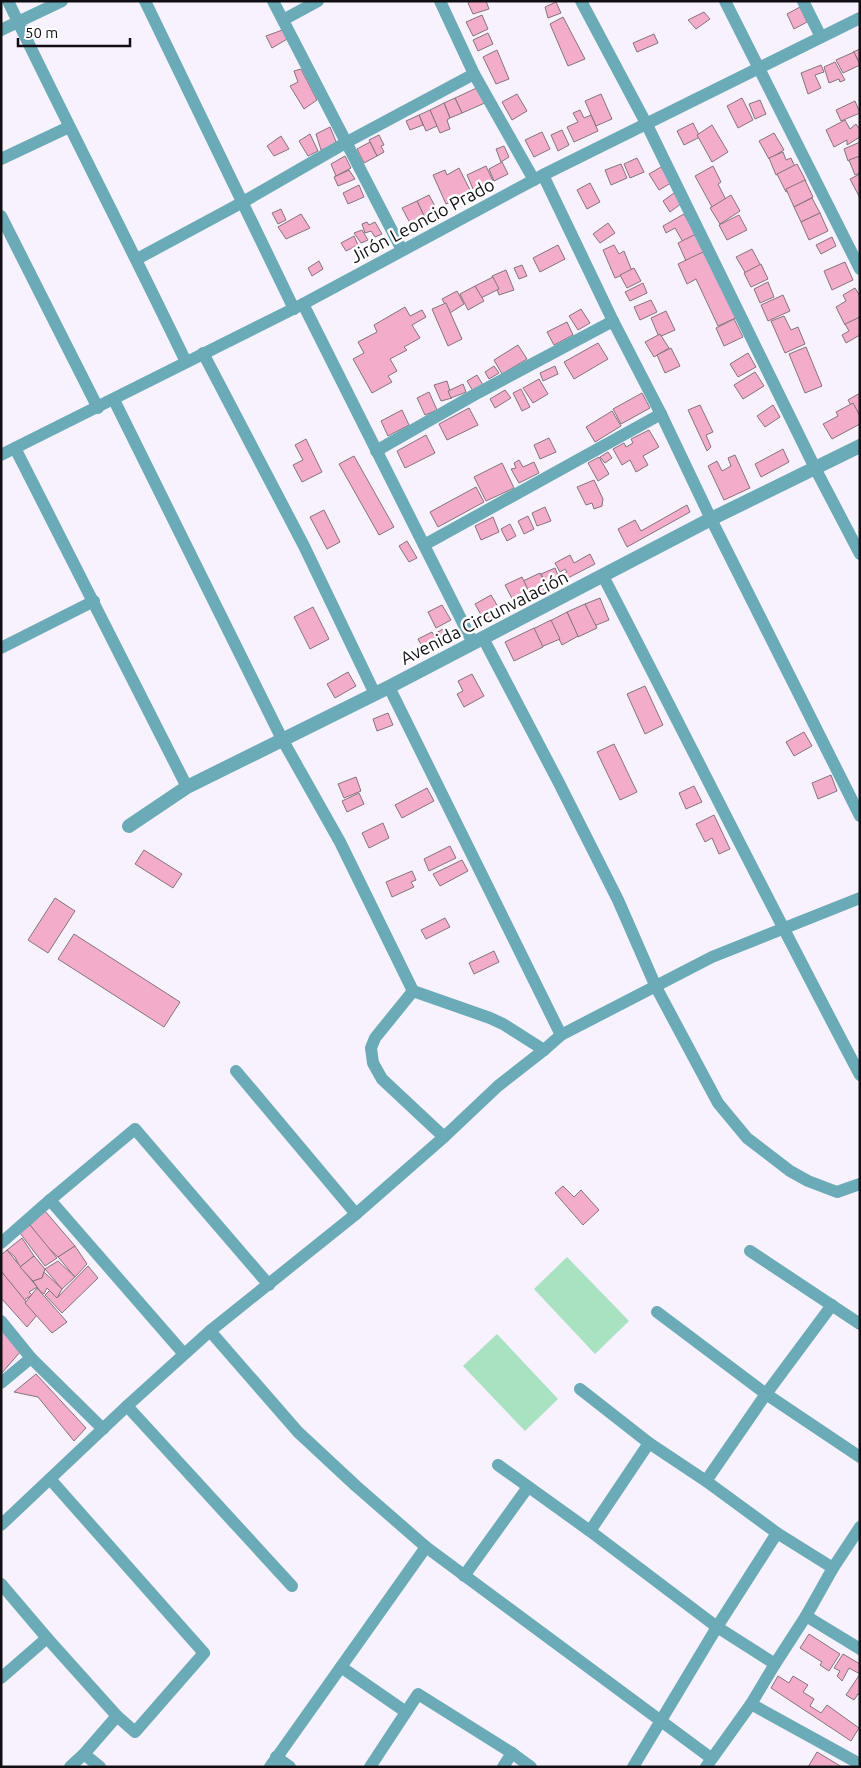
<svg xmlns="http://www.w3.org/2000/svg" width="861" height="1768" viewBox="0 0 861 1768" font-family="Ubuntu,sans-serif">
<style>
.green{fill:#a8e2c0}
.building{fill:#f4accb;stroke:#84757b}
.lines{fill:none;stroke-linecap:round;stroke-linejoin:round}
.minor{stroke:#6babb8;stroke-width:12}
.tertiary{stroke:#6babb8;stroke-width:14}
.labels{text-anchor:middle;dominant-baseline:central;stroke-width:5;stroke-linejoin:round;paint-order:stroke}
.street-label{font-size:18px;fill:#120f14;stroke:#fff}
</style>
<rect width="100%" height="100%" fill="#f8f1fe"/>
<g class="green">
<path d="M567,1257L629,1321L595,1354L534,1289Z"/>
<path d="M497,1334L558,1399L525,1431L463,1366Z"/>
</g>
<g class="building">
<path d="M471,1H486L489,9L473,14L468,3Z"/>
<path d="M556,2L561,13L548,18L545,7Z"/>
<path d="M800,7L807,22L794,29L787,14Z"/>
<path d="M704,12L710,19L696,29L688,20Z"/>
<path d="M482,15L488,29L473,36L466,22Z"/>
<path d="M563,17L585,59L568,66L550,24Z"/>
<path d="M285,29L289,38L272,48L266,36Z"/>
<path d="M488,33L493,44L478,51L473,40Z"/>
<path d="M654,34L658,43L637,52L633,43Z"/>
<path d="M860,49V62L853,52Z"/>
<path d="M497,50L509,79L496,84L483,57Z"/>
<path d="M854,52L860,65L843,73L836,60Z"/>
<path d="M835,62L845,80L840,82L839,79L829,83L824,67Z"/>
<path d="M821,65L824,72L815,75L821,88L808,94L801,73Z"/>
<path d="M301,69L317,100L304,109L290,86L298,82L294,71Z"/>
<path d="M481,86L487,102L462,113L455,98Z"/>
<path d="M517,94L527,111L512,120L502,102Z"/>
<path d="M601,94L612,119L596,126L585,101Z"/>
<path d="M455,98L462,113L450,118L444,103Z"/>
<path d="M742,98L753,120L738,128L727,106Z"/>
<path d="M760,100L766,114L755,119L749,104Z"/>
<path d="M855,101L860,113L841,121L836,110Z"/>
<path d="M444,103L450,118L447,120L450,129L440,133L430,110Z"/>
<path d="M430,110L437,126L426,131L419,115Z"/>
<path d="M580,110L584,118L591,115L598,131L574,142L567,127L578,122L573,113Z"/>
<path d="M419,115L423,125L410,130L406,121Z"/>
<path d="M845,120L850,129L856,124L860,130V137L847,145V140L834,147L826,130Z"/>
<path d="M693,123L700,137L684,145L677,131Z"/>
<path d="M712,125L728,152L712,162L697,135Z"/>
<path d="M330,127L337,144L321,150L316,134Z"/>
<path d="M562,130L569,145L558,151L551,135Z"/>
<path d="M542,132L550,149L534,157L525,140Z"/>
<path d="M774,133L784,150L769,159L759,141Z"/>
<path d="M310,134L318,151L308,156L299,141Z"/>
<path d="M379,135L384,145L381,146L384,152L377,156L369,140Z"/>
<path d="M281,136L289,149L274,156L267,146Z"/>
<path d="M370,142L377,156L364,163L357,149Z"/>
<path d="M860,142V156L848,161L844,149Z"/>
<path d="M504,146L509,157L501,162L496,149Z"/>
<path d="M783,152L786,160L791,158L795,167L776,175L769,158Z"/>
<path d="M345,156L351,168L336,176L331,164Z"/>
<path d="M860,156V173L855,175L849,160Z"/>
<path d="M637,158L644,172L630,178L624,164Z"/>
<path d="M502,162L508,174L494,181L489,169Z"/>
<path d="M621,164L627,178L611,185L605,170Z"/>
<path d="M797,164L806,181L786,192L777,174Z"/>
<path d="M486,166L493,181L473,189L467,175Z"/>
<path d="M713,166L721,182L718,184L726,200L712,207L695,176Z"/>
<path d="M661,167L671,183L659,190L649,174Z"/>
<path d="M459,168L472,194L446,204L433,175L445,170L447,175Z"/>
<path d="M349,170L355,179L338,186L334,177Z"/>
<path d="M860,174V198L850,179Z"/>
<path d="M805,180L813,197L794,207L786,189Z"/>
<path d="M590,183L600,202L587,209L577,190Z"/>
<path d="M359,185L364,197L348,204L343,193Z"/>
<path d="M674,193L682,203L670,212L663,201Z"/>
<path d="M429,195L437,210L424,216L417,201Z"/>
<path d="M731,195L740,211L720,224L710,208Z"/>
<path d="M812,198L820,213L801,222L794,207Z"/>
<path d="M417,201L424,216L410,223L402,208Z"/>
<path d="M281,209L286,220L278,224L272,213Z"/>
<path d="M820,213L828,231L809,240L801,222Z"/>
<path d="M301,214L310,228L286,239L278,227Z"/>
<path d="M684,214L696,235L683,242L675,228L666,233L663,226Z"/>
<path d="M739,215L747,230L727,240L719,225Z"/>
<path d="M367,222L369,225L375,222L382,234L375,237L371,231L365,233L362,224Z"/>
<path d="M608,223L615,233L600,243L593,234Z"/>
<path d="M362,230L368,240L361,243L354,233Z"/>
<path d="M696,234L705,252L686,261L678,243Z"/>
<path d="M354,236L358,245L346,251L341,243Z"/>
<path d="M832,237L836,246L821,254L816,245Z"/>
<path d="M558,245L565,259L540,272L533,258Z"/>
<path d="M614,245L619,254L624,251L632,271L615,278L603,250Z"/>
<path d="M752,249L761,266L746,274L736,257Z"/>
<path d="M707,250L738,317L718,326L696,279L687,284L678,264Z"/>
<path d="M319,261L323,269L312,276L308,268Z"/>
<path d="M845,262L853,280L832,290L824,271Z"/>
<path d="M761,264L768,279L751,287L744,273Z"/>
<path d="M522,265L527,276L519,279L514,268Z"/>
<path d="M634,268L641,281L627,288L620,275Z"/>
<path d="M506,270L514,290L499,295L492,276Z"/>
<path d="M493,277L499,289L481,298L475,286Z"/>
<path d="M768,282L774,297L760,303L754,289Z"/>
<path d="M643,283L647,293L630,301L625,292Z"/>
<path d="M475,286L484,301L468,310L460,294Z"/>
<path d="M855,288L860,296V317L845,325L836,307L846,301L843,295Z"/>
<path d="M457,291L464,304L450,313L442,299Z"/>
<path d="M783,295L790,311L768,321L761,305Z"/>
<path d="M651,300L657,312L640,320L634,307Z"/>
<path d="M446,303L462,339L448,346L432,309Z"/>
<path d="M405,307L410,316L422,310L426,317L412,325L420,338L404,347L407,350L390,359L397,371L388,376L392,382L372,393L353,359L364,353L358,342L377,332L374,325Z"/>
<path d="M581,309L590,323L578,330L569,316Z"/>
<path d="M666,311L675,330L659,337L651,318Z"/>
<path d="M784,316L791,330L798,327L805,344L785,353L771,321Z"/>
<path d="M860,317V335L846,343L842,335L849,331L845,324Z"/>
<path d="M734,319L743,337L724,346L716,328Z"/>
<path d="M567,322L573,335L554,345L547,332Z"/>
<path d="M660,334L669,348L654,357L645,342Z"/>
<path d="M598,343L608,359L574,379L564,362Z"/>
<path d="M518,345L527,359L502,374L494,360Z"/>
<path d="M806,347L822,386L805,393L789,354Z"/>
<path d="M671,348L680,366L665,373L657,355Z"/>
<path d="M748,353L756,367L738,377L730,364Z"/>
<path d="M494,366L499,373L489,379L485,372Z"/>
<path d="M555,366L558,374L543,381L540,373Z"/>
<path d="M755,372L764,386L743,399L734,385Z"/>
<path d="M477,375L483,385L473,391L467,381Z"/>
<path d="M539,379L548,394L533,403L523,388Z"/>
<path d="M447,381L452,398L441,401L434,385Z"/>
<path d="M463,384L466,392L451,398L448,391Z"/>
<path d="M521,389L530,407L522,411L513,393Z"/>
<path d="M505,390L511,398L495,408L490,399Z"/>
<path d="M429,392L437,410L425,415L417,398Z"/>
<path d="M642,393L650,408L621,424L613,409Z"/>
<path d="M860,393V422L848,400Z"/>
<path d="M853,403L860,416V424L832,439L823,424L838,416L836,412Z"/>
<path d="M700,405L713,432L706,435L711,447L707,451L688,410Z"/>
<path d="M773,405L780,417L765,427L757,416Z"/>
<path d="M469,408L478,425L447,440L439,424Z"/>
<path d="M402,410L409,425L388,436L381,421Z"/>
<path d="M612,411L621,426L595,442L586,427Z"/>
<path d="M649,430L659,447L643,456L648,465L636,472L630,460L622,465L613,449L624,443L626,447L633,443L631,439Z"/>
<path d="M426,435L435,453L405,468L397,451Z"/>
<path d="M549,438L556,452L540,459L534,445Z"/>
<path d="M306,439L322,472L302,482L293,465L303,460L295,445Z"/>
<path d="M783,449L789,462L761,477L755,464Z"/>
<path d="M608,452L612,458L605,463L600,457Z"/>
<path d="M735,455L750,488L724,500L708,466L717,461L722,471L731,466L728,458Z"/>
<path d="M354,456L394,527L379,535L339,464Z"/>
<path d="M599,457L609,474L598,481L588,463Z"/>
<path d="M519,460L523,467L534,462L539,473L519,483L511,469L516,468L514,463Z"/>
<path d="M502,463L514,488L486,501L474,477Z"/>
<path d="M594,480L603,499L602,506L594,509L592,503L586,505L577,487Z"/>
<path d="M476,487L484,502L438,527L430,512Z"/>
<path d="M687,505L690,512L627,547L618,529L635,520L641,531Z"/>
<path d="M545,507L551,521L537,526L532,513Z"/>
<path d="M324,510L340,542L327,549L310,517Z"/>
<path d="M528,516L534,529L524,534L518,521Z"/>
<path d="M493,517L499,532L481,540L475,526Z"/>
<path d="M510,524L516,536L507,541L501,529Z"/>
<path d="M407,541L417,558L409,562L399,546Z"/>
<path d="M590,554L595,564L564,580L561,575L567,572L565,569L560,572L555,563L570,555L574,563Z"/>
<path d="M555,568L562,585L549,591L541,574Z"/>
<path d="M540,573L548,589L532,598L523,581Z"/>
<path d="M522,577L533,600L517,608L505,585Z"/>
<path d="M491,595L503,615L486,624L475,604Z"/>
<path d="M600,598L609,620L594,626L585,604Z"/>
<path d="M585,604L597,628L578,637L567,612Z"/>
<path d="M442,605L451,620L436,628L428,612Z"/>
<path d="M313,607L329,639L310,649L294,617Z"/>
<path d="M567,612L578,636L562,645L550,621Z"/>
<path d="M551,620L560,639L541,647L533,629Z"/>
<path d="M534,628L543,647L514,661L505,642Z"/>
<path d="M443,629L449,641L440,646L434,634Z"/>
<path d="M432,632L439,645L425,652L418,639Z"/>
<path d="M348,672L356,686L335,698L327,684Z"/>
<path d="M472,674L484,696L464,707L457,694L463,691L458,681Z"/>
<path d="M645,686L663,725L645,734L627,694Z"/>
<path d="M388,713L393,725L377,731L373,719Z"/>
<path d="M804,732L812,746L794,756L786,742Z"/>
<path d="M614,744L637,792L620,800L597,752Z"/>
<path d="M831,775L837,791L818,799L812,783Z"/>
<path d="M356,777L361,791L344,798L338,784Z"/>
<path d="M694,786L702,802L686,809L679,793Z"/>
<path d="M427,788L434,801L402,818L395,805Z"/>
<path d="M359,793L364,804L347,812L342,801Z"/>
<path d="M714,815L730,849L719,854L712,838L705,842L696,824Z"/>
<path d="M383,823L389,838L369,848L362,833Z"/>
<path d="M450,846L456,858L429,871L424,859Z"/>
<path d="M144,850L182,874L173,888L135,864Z"/>
<path d="M462,860L468,871L440,886L433,874Z"/>
<path d="M412,871L416,880L411,882L414,887L392,897L386,882Z"/>
<path d="M55,898L75,911L48,953L28,940Z"/>
<path d="M445,918L450,927L426,939L421,930Z"/>
<path d="M74,934L180,1002L164,1027L58,959Z"/>
<path d="M494,951L499,962L474,974L469,963Z"/>
<path d="M563,1186L574,1197L581,1190L599,1210L583,1225L555,1193Z"/>
<path d="M45,1211L75,1246L58,1257L43,1243L30,1225Z"/>
<path d="M30,1225L57,1258L45,1266L20,1233Z"/>
<path d="M22,1238L34,1256L20,1267L15,1257L7,1250Z"/>
<path d="M75,1246L87,1264L75,1277L58,1257Z"/>
<path d="M7,1250L37,1287L29,1292L32,1295L24,1300L1,1271V1255Z"/>
<path d="M34,1256L45,1269L42,1278L33,1281L20,1267Z"/>
<path d="M58,1261L75,1277L62,1289L45,1269Z"/>
<path d="M88,1266L98,1278L62,1313L45,1295L50,1290L57,1298Z"/>
<path d="M1,1271L37,1315L27,1327L1,1298Z"/>
<path d="M44,1272L62,1289L57,1298L47,1288L44,1294L40,1291L33,1281L42,1278Z"/>
<path d="M37,1288L67,1322L52,1333L25,1303Z"/>
<path d="M2,1331L20,1352L1,1374V1332Z"/>
<path d="M36,1374L86,1428L74,1441L38,1397L14,1392Z"/>
<path d="M809,1634L840,1654L829,1671L820,1665L822,1662L800,1648Z"/>
<path d="M843,1654L860,1664V1695L858,1694L854,1700L846,1695L860,1674L849,1668L842,1681L837,1676L840,1671L834,1668Z"/>
<path d="M778,1676L789,1683L793,1676L808,1685L803,1692L814,1699L810,1706L821,1713L827,1705L859,1728L851,1741L771,1688Z"/>
<path d="M817,1752L842,1767H808Z"/>
</g>
<g class="lines">
<g class="minor">
<path d="M8,1C66,122 128,241 186,362"/>
<path d="M145,1L294,309"/>
<path d="M273,1L402,250"/>
<path d="M440,1L474,74L534,180"/>
<path d="M581,1L647,125L815,468L860,554"/>
<path d="M725,1L860,269"/>
<path d="M803,1L821,37"/>
<path d="M283,20L318,1"/>
<path d="M1,30L62,1"/>
<path d="M1,159L69,127"/>
<path d="M543,175L613,321L661,414L711,519L860,816"/>
<path d="M1,216L98,408"/>
<path d="M137,259L243,202L347,142L474,74"/>
<path d="M303,304L473,643"/>
<path d="M203,353L304,546L375,694"/>
<path d="M114,400L282,739L340,842L413,991L490,1018L503,1024L544,1050L561,1035L712,957L860,898"/>
<path d="M15,448L187,787"/>
<path d="M376,451L474,395L613,321"/>
<path d="M1,455L303,304L543,175L860,18"/>
<path d="M424,545L661,414"/>
<path d="M603,576C689,742 772,909 860,1075"/>
<path d="M483,638L559,783L618,900L656,987L718,1103L747,1138L790,1171L808,1181L837,1192L860,1184"/>
<path d="M1,648L94,601"/>
<path d="M389,687L561,1035"/>
<path d="M413,991L375,1038L371,1048L373,1063L382,1079L444,1137"/>
<path d="M236,1071L356,1214"/>
<path d="M50,1200L184,1354"/>
<path d="M1,1243L50,1200L135,1129L269,1285"/>
<path d="M750,1251L860,1324"/>
<path d="M657,1312L766,1394L860,1457"/>
<path d="M1,1321L31,1358L103,1429"/>
<path d="M210,1331L298,1432L356,1486L426,1547L711,1758"/>
<path d="M1,1383L31,1358"/>
<path d="M580,1389L649,1443L706,1481L777,1533L833,1568"/>
<path d="M127,1406L292,1586"/>
<path d="M498,1465L590,1531L717,1627L775,1664"/>
<path d="M706,1481L766,1394L832,1305"/>
<path d="M1,1525L127,1406L210,1331L356,1214L444,1137L498,1086L544,1050"/>
<path d="M590,1531L649,1443"/>
<path d="M464,1576L528,1487"/>
<path d="M1,1584L47,1638L117,1716L135,1732L204,1653L50,1479"/>
<path d="M806,1616L860,1649"/>
<path d="M341,1667L406,1712"/>
<path d="M1,1678L47,1638"/>
<path d="M751,1704L860,1764"/>
<path d="M84,1754L100,1767"/>
<path d="M276,1757L290,1767"/>
<path d="M70,1767L84,1754L117,1716"/>
<path d="M270,1767L426,1547"/>
<path d="M370,1767L418,1694L512,1753L531,1767"/>
<path d="M503,1767L512,1753"/>
<path d="M633,1767L717,1627L777,1533"/>
<path d="M706,1767L751,1704L775,1664L806,1616L833,1568L860,1527"/>
</g>
<path class="tertiary" d="M129,826L187,787L389,687L711,519L860,446"/>
</g>
<g class="labels">
<g class="street-label">
<text transform="translate(422 220) rotate(-28)">Jirón Leoncio Prado</text>
<text transform="translate(484 617) rotate(-27)">Avenida Circunvalación</text>
</g>
</g>
<rect width="861" height="1768" fill="none" stroke="#120f14" stroke-width="5"/>
<path d="M18 38v8h112v-8" fill="none" stroke="#120f14" stroke-width="2.5"/>
<text x="25" y="38" font-size="15" fill="#120f14" stroke="#ffffff" stroke-width="4" paint-order="stroke">50 m</text>
</svg>
